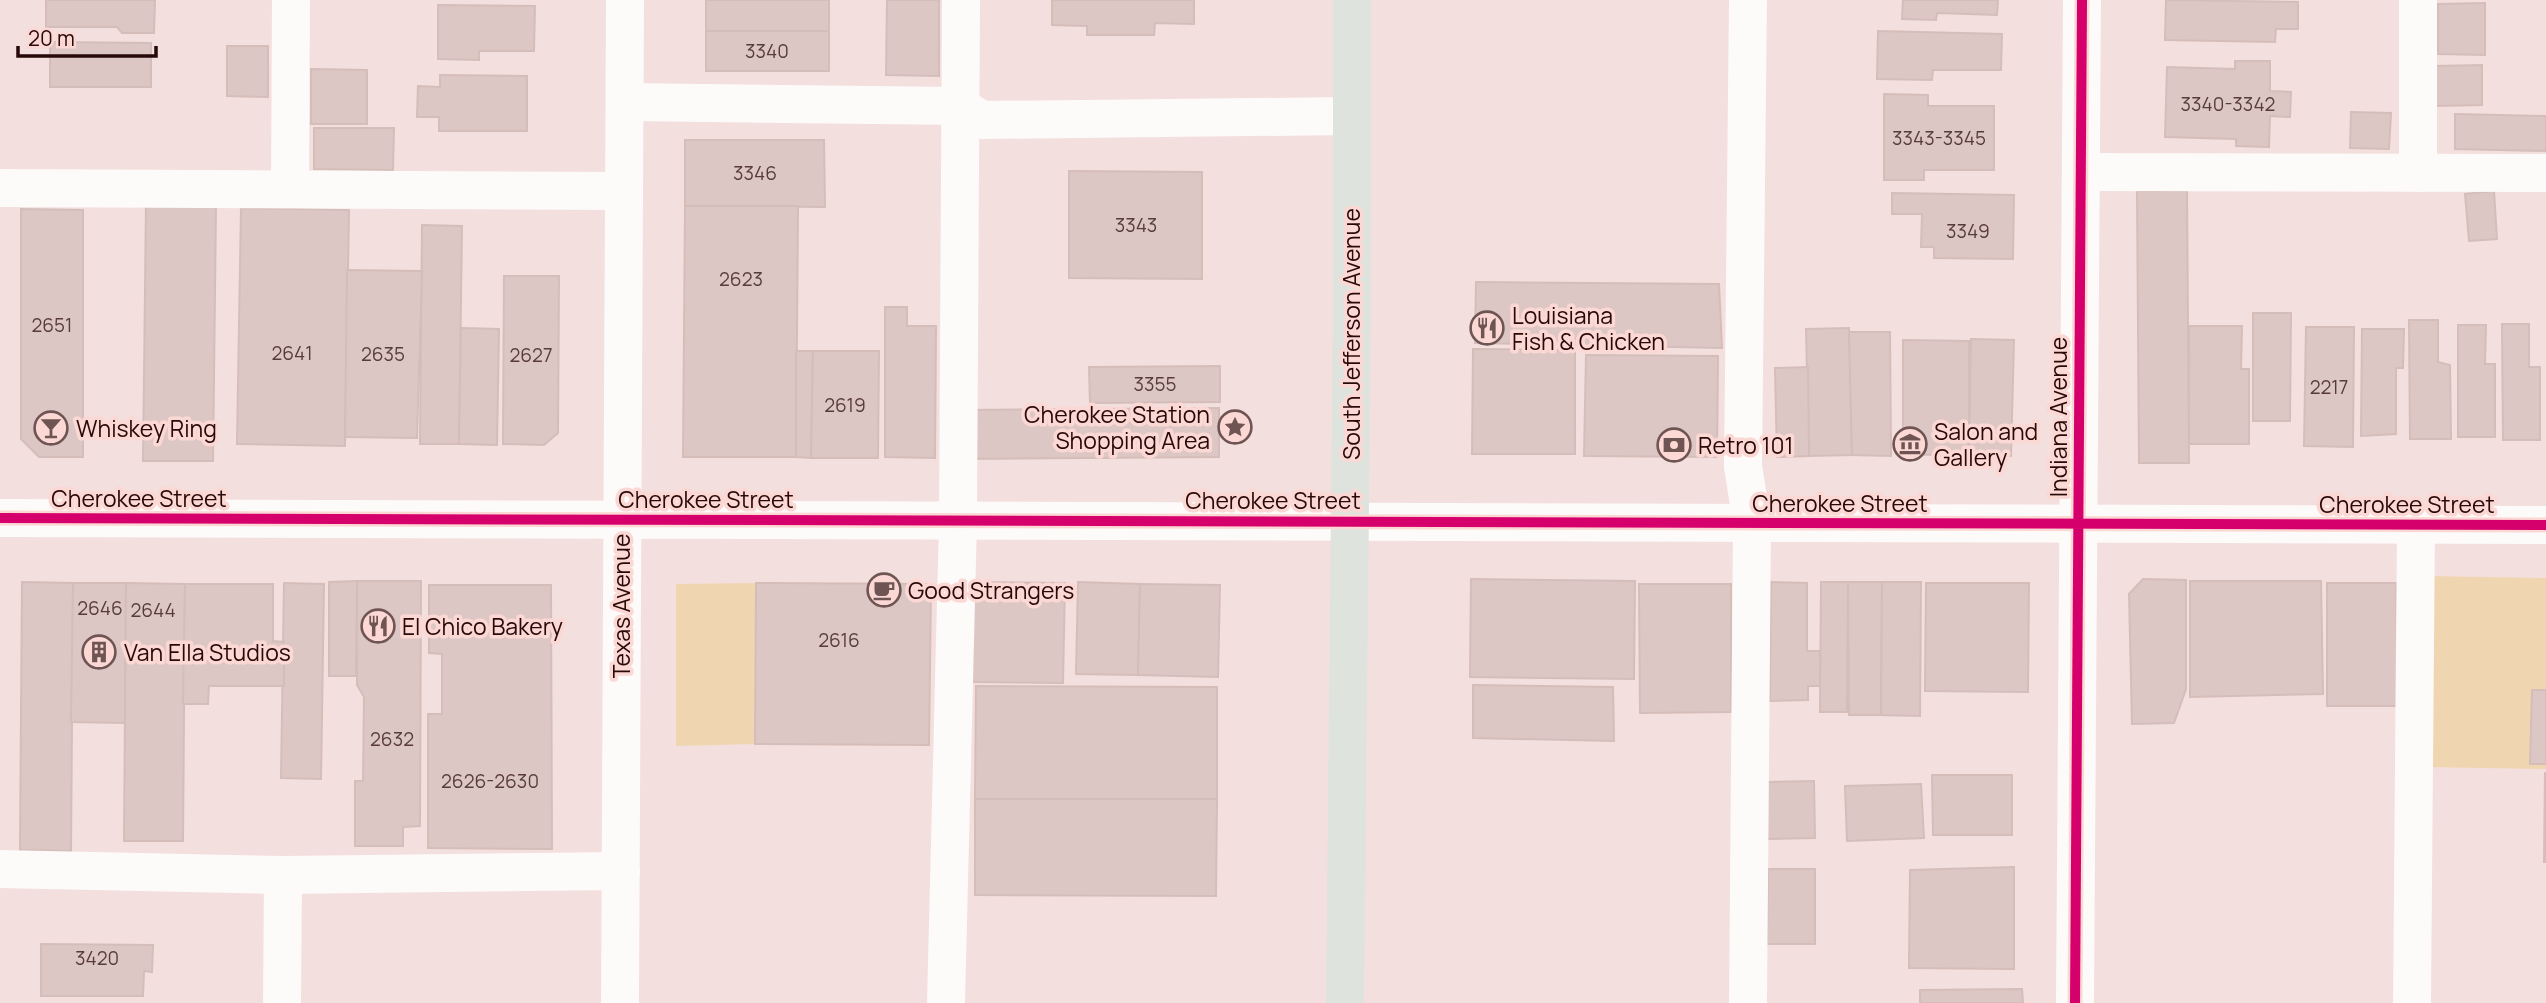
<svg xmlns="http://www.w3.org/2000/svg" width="2546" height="1003" viewBox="0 0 2546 1003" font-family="Manrope,sans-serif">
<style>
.green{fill:#f0d6b0}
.building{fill:#ddc7c5;stroke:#d5bdba;stroke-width:2}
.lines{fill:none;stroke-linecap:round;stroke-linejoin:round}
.minor{stroke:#fdfafa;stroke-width:38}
.major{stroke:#dfe3dd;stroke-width:38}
.cycleway-casing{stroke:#fcd8d4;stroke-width:15}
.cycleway{stroke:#d6006c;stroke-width:10}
.labels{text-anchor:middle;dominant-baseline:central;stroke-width:7;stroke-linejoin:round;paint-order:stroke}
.number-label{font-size:19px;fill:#583c3a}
.poi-label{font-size:23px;fill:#270908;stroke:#fcd8d4;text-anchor:start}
.street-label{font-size:23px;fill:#270908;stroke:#fcd8d4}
</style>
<rect width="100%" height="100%" fill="#f3dfdd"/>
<g class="green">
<path d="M2427,576L2546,578V769L2423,767Z"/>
<path d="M756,583L755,744L676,746V584Z"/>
</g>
<g class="building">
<path d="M46,0H155L154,33H122L117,27H46Z"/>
<rect x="706" y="0" width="123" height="31"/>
<path d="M887,0H939V76L886,75Z"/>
<path d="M1052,0H1194V24L1155,23L1154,35H1087V26L1052,25Z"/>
<path d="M1903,0H1998L1997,15L1937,13L1936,20L1902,19Z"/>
<path d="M2166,0L2298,2V29H2276L2275,42L2165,40Z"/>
<path d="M2485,3V55L2438,54V4Z"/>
<path d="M438,5L535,6L534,51H479V60L438,59Z"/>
<rect x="706" y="31" width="123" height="40"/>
<path d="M1878,31L2002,34L2001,70H1933L1932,80L1877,79Z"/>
<path d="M50,42L151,43V87H50Z"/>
<path d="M227,46H268V97L227,96Z"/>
<path d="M2235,61H2270V91L2291,92L2290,117L2270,116L2269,147L2236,146V139L2165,137L2167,67L2235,69Z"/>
<path d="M2482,65V105L2434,106L2435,66Z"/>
<path d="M311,69L367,70V124H311Z"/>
<path d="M440,75L527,76V131H439V117H417L418,86L440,87Z"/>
<path d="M1884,94L1928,95V106H1994V170H1924V180H1884Z"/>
<path d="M2351,112L2391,113L2389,149L2350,148Z"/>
<path d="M2455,114L2546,116V151L2455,149Z"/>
<path d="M314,128H394L393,170L314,169Z"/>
<path d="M685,140H824L825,207L685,206Z"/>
<path d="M1069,171L1202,172V279L1069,278Z"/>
<path d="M2137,191H2187L2189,463H2139Z"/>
<path d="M2494,191L2497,239L2469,241L2465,194Z"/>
<path d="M1892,193L2014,195L2013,259L1934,258V247H1921L1922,214H1892Z"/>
<path d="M146,204L216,205L213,461H143Z"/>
<path d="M685,206H798L796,457H683Z"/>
<path d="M241,208L349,210L345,446L237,444Z"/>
<path d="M21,209L83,210V457H39L21,439Z"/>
<path d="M422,225L462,226L459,444H420Z"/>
<path d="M347,270L422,271L417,438L345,437Z"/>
<path d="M504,276H559L558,433L544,445L503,444Z"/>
<path d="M1476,282L1719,284L1722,348L1475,343Z"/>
<path d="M885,307H907V326H936L935,458L885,457Z"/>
<path d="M2253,313H2291L2290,421H2253Z"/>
<path d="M2409,320H2438V362L2450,365L2451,439H2410Z"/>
<path d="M2502,324H2529V367H2540V440H2503Z"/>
<path d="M2458,325H2486L2485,364H2495V437H2458Z"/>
<path d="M2189,326H2242L2241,369H2249V444H2189Z"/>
<path d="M2306,327H2354L2353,447L2304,446Z"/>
<path d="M461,328L499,329L497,445L459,444Z"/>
<path d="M1849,328L1852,455L1809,456L1806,329Z"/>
<path d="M2362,329H2404L2403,368H2396V434L2361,436Z"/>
<path d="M1849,332H1890L1891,456L1852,455Z"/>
<path d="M1971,339L2014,340L2011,456H1969Z"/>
<path d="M1903,340L1969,341V456L1903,454Z"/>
<path d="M1473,349L1575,350V454H1472Z"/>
<path d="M796,351H813L811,458L796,457Z"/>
<path d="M813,351H879L878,458H811Z"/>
<path d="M1586,355L1718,356L1717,457L1584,456Z"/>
<path d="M1220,366V402L1090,403L1089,367Z"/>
<path d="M1808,367L1809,456L1777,457L1775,368Z"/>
<path d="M1219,408V457L968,459V410Z"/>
<path d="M1471,579L1635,581L1634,679L1470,677Z"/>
<path d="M2143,579L2186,580V689L2174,723L2132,724L2129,594Z"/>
<path d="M357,581H421L420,826L403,827V846H355V781H363L364,697L357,685Z"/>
<path d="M357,581L356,676H329V582Z"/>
<path d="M2190,581H2321L2323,694L2190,697Z"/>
<path d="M22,582L73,583L71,851L20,850Z"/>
<path d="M973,582L1065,583L1063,683L972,682Z"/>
<path d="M1078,582L1140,584L1138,675L1076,674Z"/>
<path d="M1771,582L1807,583V651H1820V686H1808V700L1770,701Z"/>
<path d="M1821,582H1848L1847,712H1820Z"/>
<path d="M1848,582H1882L1881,715H1849Z"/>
<path d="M1882,582H1921L1920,716L1881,715Z"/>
<path d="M73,583H126L125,723L71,722Z"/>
<path d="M126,583L185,584L183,841H124Z"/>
<path d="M284,583L324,584L321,779L281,778Z"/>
<path d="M756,583L931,584L929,745L755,744Z"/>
<path d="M1926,583H2029L2028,692L1925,691Z"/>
<path d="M2327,583H2396L2398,706H2327Z"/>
<path d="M185,584H273V641L284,642V686H209L208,704H183Z"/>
<path d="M1140,584L1220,585L1218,677L1138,675Z"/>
<path d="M1639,584H1731V712L1640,713Z"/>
<path d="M429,585H551L552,849L428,848V714H442V654L429,653Z"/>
<path d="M1473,685L1613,687L1614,741L1473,738Z"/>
<path d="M976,686L1217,687V799H975Z"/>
<path d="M2532,690H2546V764H2530Z"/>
<path d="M2545,773H2546V862H2544Z"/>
<path d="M1932,775H2012V835H1933Z"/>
<path d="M1814,781L1815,838L1767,839L1766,782Z"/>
<path d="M1921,784L1924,838L1847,841L1845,786Z"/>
<path d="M975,799H1217L1216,896L975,895Z"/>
<path d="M2014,867V969L1909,968L1910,870Z"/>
<path d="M1768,869H1815V944H1767Z"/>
<path d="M41,944L153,945L152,972L144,971L143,996H41Z"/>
<path d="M2022,989L2023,1003H1920V990Z"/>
</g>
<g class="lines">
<g class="minor">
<path d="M625,102L960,106L982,120L1351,116"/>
<path d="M2081,172L2546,173"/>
<path d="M2418,173V0"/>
<path d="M0,188L624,191"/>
<path d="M290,189L291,0"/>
<path d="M0,518L2546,525"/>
<path d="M0,869L283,875L621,871"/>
<path d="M282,1003L283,875"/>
<path d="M620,1003L625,0"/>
<path d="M946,1003L958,520L961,0"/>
<path d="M1748,1003L1752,524L1743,466L1748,0"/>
<path d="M2075,1003L2082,0"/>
<path d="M2412,1003L2416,525"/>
</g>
<path class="major" d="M1345,1003L1352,304V0"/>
<defs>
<g id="cycleway">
<path d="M0,518L2546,525"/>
<path d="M2075,1003L2082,0"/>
</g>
</defs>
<use href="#cycleway" class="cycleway-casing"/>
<use href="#cycleway" class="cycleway"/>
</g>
<defs>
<symbol id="restaurant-ring" viewBox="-11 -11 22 22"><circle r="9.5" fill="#fcd8d4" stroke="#6e5453" stroke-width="1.5"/><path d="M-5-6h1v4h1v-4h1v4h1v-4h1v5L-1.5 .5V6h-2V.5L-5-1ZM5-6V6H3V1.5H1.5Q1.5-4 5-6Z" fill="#6e5453"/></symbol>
<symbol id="sight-ring" viewBox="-11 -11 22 22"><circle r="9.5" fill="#fcd8d4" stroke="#6e5453" stroke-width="1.5"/><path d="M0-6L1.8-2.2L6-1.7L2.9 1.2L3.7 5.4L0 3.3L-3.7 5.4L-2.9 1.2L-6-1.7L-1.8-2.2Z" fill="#6e5453"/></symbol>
<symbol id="bar-ring" viewBox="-11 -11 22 22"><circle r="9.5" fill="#fcd8d4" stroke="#6e5453" stroke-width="1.5"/><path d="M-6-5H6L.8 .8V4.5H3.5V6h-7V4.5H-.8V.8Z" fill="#6e5453"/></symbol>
<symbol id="museum-ring" viewBox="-11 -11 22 22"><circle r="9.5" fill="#fcd8d4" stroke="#6e5453" stroke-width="1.5"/><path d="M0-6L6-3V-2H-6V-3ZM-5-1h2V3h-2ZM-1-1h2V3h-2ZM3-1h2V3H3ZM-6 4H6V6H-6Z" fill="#6e5453"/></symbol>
<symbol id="bank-ring" viewBox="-11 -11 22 22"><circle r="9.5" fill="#fcd8d4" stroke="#6e5453" stroke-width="1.5"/><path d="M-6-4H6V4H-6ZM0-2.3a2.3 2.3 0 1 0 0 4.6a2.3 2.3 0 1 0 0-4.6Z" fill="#6e5453"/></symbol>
<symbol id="cafe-ring" viewBox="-11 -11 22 22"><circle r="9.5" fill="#fcd8d4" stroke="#6e5453" stroke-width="1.5"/><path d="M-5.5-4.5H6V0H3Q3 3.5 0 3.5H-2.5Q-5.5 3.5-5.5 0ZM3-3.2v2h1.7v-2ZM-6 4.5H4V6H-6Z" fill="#6e5453"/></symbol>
<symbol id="building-ring" viewBox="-11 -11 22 22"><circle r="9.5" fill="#fcd8d4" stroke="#6e5453" stroke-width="1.5"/><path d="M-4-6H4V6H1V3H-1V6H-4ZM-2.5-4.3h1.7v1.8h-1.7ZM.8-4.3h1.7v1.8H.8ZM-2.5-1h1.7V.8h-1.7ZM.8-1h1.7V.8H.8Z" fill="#6e5453"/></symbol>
</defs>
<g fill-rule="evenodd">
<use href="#restaurant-ring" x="1468" y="309" width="38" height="38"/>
<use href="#sight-ring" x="1216" y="408" width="38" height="38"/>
<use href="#bar-ring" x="32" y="409" width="38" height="38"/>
<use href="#museum-ring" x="1891" y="425" width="38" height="38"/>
<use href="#bank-ring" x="1655" y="426" width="38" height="38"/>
<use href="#cafe-ring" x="865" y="571" width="38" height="38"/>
<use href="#restaurant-ring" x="359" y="607" width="38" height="38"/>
<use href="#building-ring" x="80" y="633" width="38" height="38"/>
</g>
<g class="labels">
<g class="number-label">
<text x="767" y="51">3340</text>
<text x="2228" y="104">3340-3342</text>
<text x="1939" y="138">3343-3345</text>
<text x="755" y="173">3346</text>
<text x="1136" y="225">3343</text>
<text x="1968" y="231">3349</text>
<text x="741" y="279">2623</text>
<text x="52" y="325">2651</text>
<text x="292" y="353">2641</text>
<text x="383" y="354">2635</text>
<text x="531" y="355">2627</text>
<text x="1155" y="384">3355</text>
<text x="2329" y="387">2217</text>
<text x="845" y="405">2619</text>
<text x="100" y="608">2646</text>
<text x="153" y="610">2644</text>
<text x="839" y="640">2616</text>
<text x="392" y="739">2632</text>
<text x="490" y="781">2626-2630</text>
<text x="97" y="958">3420</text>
</g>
<g class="poi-label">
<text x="1512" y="315">Louisiana<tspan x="1512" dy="26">Fish &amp; Chicken</tspan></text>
<text x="1210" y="414" text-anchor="end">Cherokee Station<tspan x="1210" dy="26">Shopping Area</tspan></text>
<text x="76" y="428">Whiskey Ring</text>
<text x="1934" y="431">Salon and<tspan x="1934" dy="26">Gallery</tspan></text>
<text x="1698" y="445">Retro 101</text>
<text x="908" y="590">Good Strangers</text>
<text x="402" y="626">El Chico Bakery</text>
<text x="124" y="652">Van Ella Studios</text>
</g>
<g class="street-label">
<text transform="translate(1351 334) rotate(-90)">South Jefferson Avenue</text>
<text transform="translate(2058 417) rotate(-90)">Indiana Avenue</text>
<text x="139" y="498">Cherokee Street</text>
<text x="706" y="499">Cherokee Street</text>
<text x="1273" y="500">Cherokee Street</text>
<text x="1840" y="503">Cherokee Street</text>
<text x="2407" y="504">Cherokee Street</text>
<text transform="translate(621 606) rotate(-90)">Texas Avenue</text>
</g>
</g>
<path d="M18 46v10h138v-10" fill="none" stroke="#270908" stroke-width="3.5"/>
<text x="28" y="46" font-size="21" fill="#270908" stroke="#fcd8d4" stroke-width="5" paint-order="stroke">20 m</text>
</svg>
